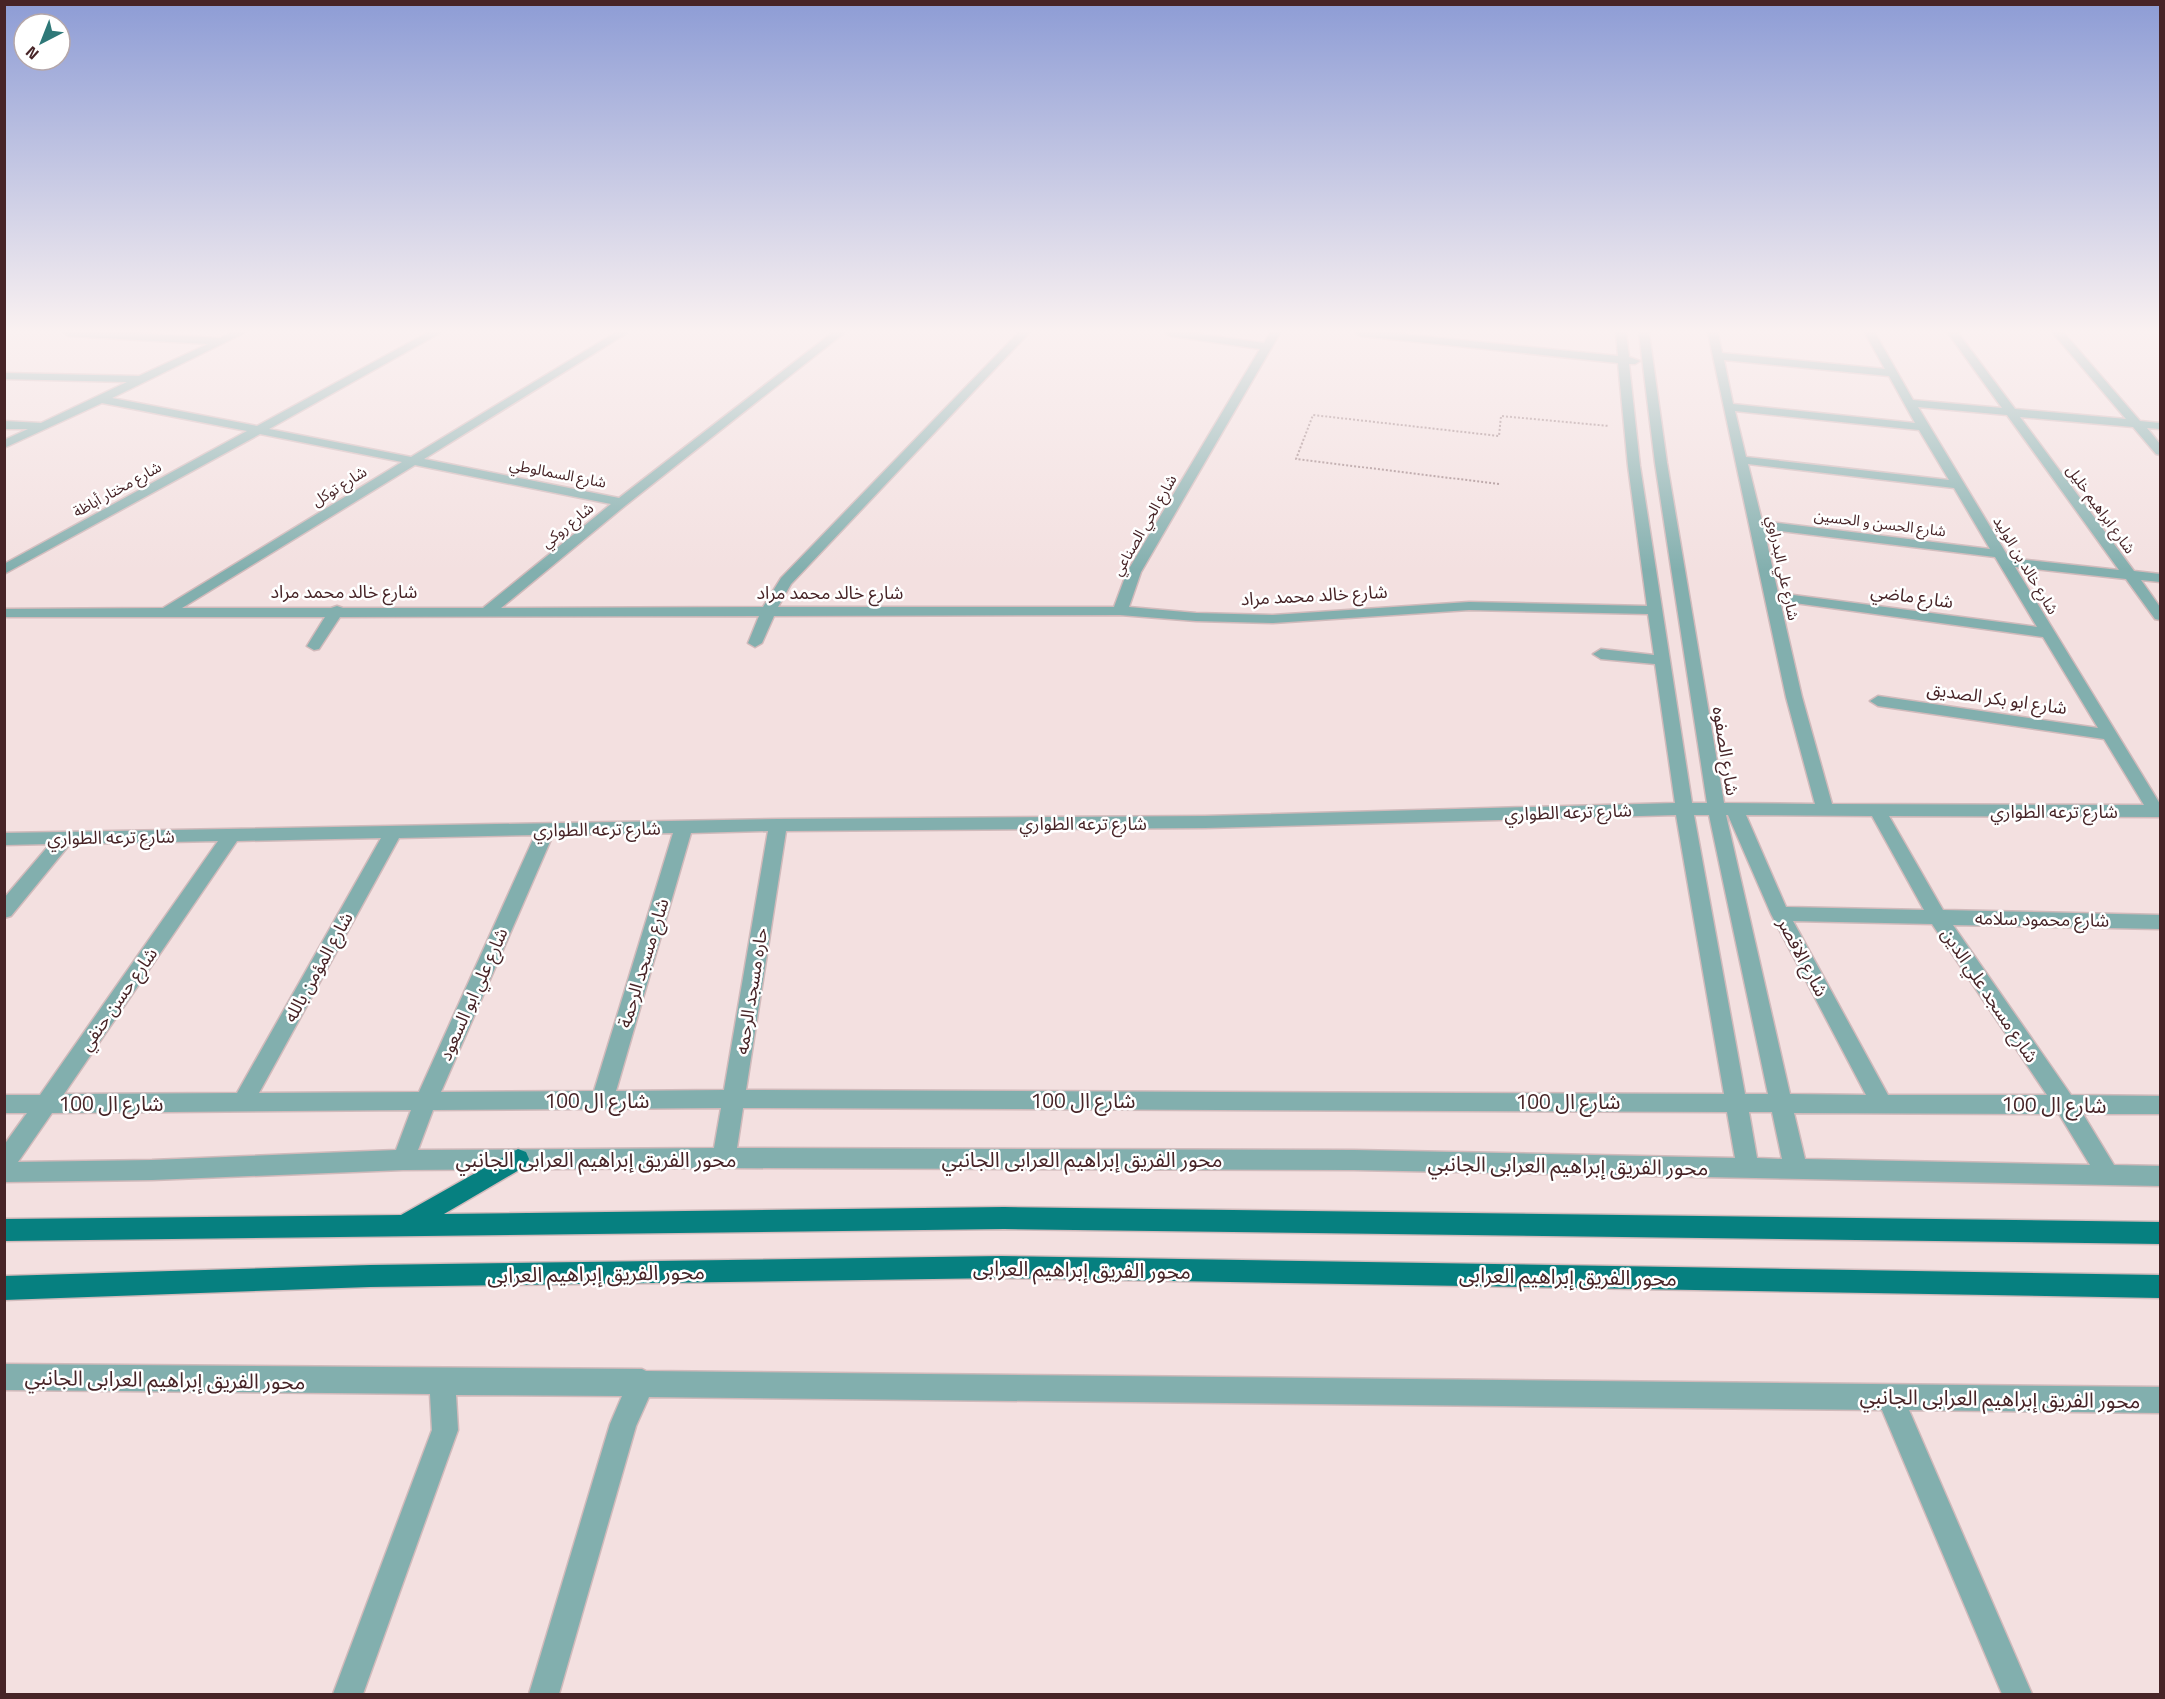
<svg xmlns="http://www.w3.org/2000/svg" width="2165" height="1699" viewBox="0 0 2165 1699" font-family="'Titillium Web','Noto Sans Arabic',sans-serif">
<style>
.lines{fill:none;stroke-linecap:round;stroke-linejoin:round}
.minor-casing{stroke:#d1babb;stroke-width:3}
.major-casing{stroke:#d1babb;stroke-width:3}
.path{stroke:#9a7f81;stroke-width:2;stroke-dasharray:2 2;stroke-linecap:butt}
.minor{fill:#82afae;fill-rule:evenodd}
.major{fill:#068080;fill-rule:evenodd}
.labels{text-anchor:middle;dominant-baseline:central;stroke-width:5;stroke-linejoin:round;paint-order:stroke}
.far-street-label{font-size:15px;fill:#472427;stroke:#fff}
.street-label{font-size:18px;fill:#472427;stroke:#fff}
.near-street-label{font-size:21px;fill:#472427;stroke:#fff}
</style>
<rect width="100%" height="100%" fill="#f3e0e0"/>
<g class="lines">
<defs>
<g id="minor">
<path d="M64,333H128L220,338L231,333H244L112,398L257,426L427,333H440L269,429L411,457L615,333H627L424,459L619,498L832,333H844L626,505L501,608L763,607L781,578L1018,333H1029L791,584L778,607H1114L1127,572L1260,349L1171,336L1166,333H1192L1264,343L1270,333H1280L1141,572L1129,607L1196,613L1273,615L1469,602L1647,606L1628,466L1618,363L1361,336L1356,333H1392L1618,356L1616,333H1626L1629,357L1640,361L1635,364H1629L1640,466L1692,803H1707L1655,463L1639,333H1649L1667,463L1724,803L1815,804L1786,697L1708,333H1718L1722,353L1885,369L1865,333H1875L1913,400L2002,408L1948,333H1958L2015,409L2126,419L2053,333H2064L2140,421L2160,423V429L2147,428L2160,444V455L2156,454L2133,427L2020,417L2134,571L2160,574V582L2141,580L2160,607V620L2155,619L2126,579L2015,567L2160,804V817L1889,816L1943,910L2160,915V929L1953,925L2071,1095L2160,1096V1114H2083L2114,1165L2160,1166V1186L1354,1170L724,1168L403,1170L152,1180L4,1182V1145L27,1113H4V1095H40L218,841L70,844L11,916L4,918V898L50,844L4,845V833L778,819L1205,816L1675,803L1655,664L1601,659L1593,654L1601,649L1654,655L1648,614L1469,610L1273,623L1196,621L1120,615L774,616L762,643L755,647L748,643L759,616L340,617L319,649L314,650L307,646L325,617H4V609L163,608L402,462L260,434L4,574V564L247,431L102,403L4,448V440L28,429H4V421L41,423L127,382L4,379V373L139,376L208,344L69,336ZM1724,360L1889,376L1915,423L1733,404ZM1918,407L2007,415L2119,570L2009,558ZM1735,411L1919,430L1949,480L1746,457ZM1748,464L1954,488L1990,549L1762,521ZM415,465L611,504L483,608H343L337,606L331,608H182ZM1764,529L1995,557L2037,627L1778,593ZM1780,601L2043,637L2098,728L1878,696L1870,701L1878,706L2104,739L2144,805L1832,804L1802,697ZM1676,815L1724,1094L746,1090L786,831L1205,828ZM1694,815H1709L1768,1094H1745ZM1726,815H1728L1771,914L1866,1095L1790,1094ZM1746,815L1872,816L1924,910L1786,907ZM768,831L724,1090L616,1091L691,833ZM673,833L594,1091L441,1092L553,835ZM535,835L419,1092L259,1093L399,838ZM381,838L237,1093L64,1094L237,841ZM1793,921L1932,924L2047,1095H1888ZM721,1108L714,1148L418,1150L433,1110ZM743,1108L1727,1112L1735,1158L1354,1150L737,1148ZM411,1110L396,1150L152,1160L18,1162L52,1113ZM1749,1112H1772L1782,1159L1757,1158ZM1794,1113L2059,1114L2090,1165L1805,1159Z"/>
<path d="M4,1364L642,1369L646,1371L2160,1387V1413L1909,1410L2032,1694H2002L1882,1410L649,1397L636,1426L559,1694H529L610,1424L622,1396L456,1395L458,1430L363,1694H333L432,1430L430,1394L4,1390Z"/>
</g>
<g id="major">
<path d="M518,1149L526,1152L529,1159L526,1166L444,1214L1004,1207L2160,1222V1244L1004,1229L4,1241V1219L401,1215Z"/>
<path d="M1001,1256L2160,1275V1298L1001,1278L370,1287L4,1300V1276L370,1265Z"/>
</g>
</defs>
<use href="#minor" class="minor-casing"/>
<use href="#major" class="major-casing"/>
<path class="path" d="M1499,484L1296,459L1313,415L1499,436L1501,416L1609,426"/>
<use href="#minor" class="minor"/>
<use href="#major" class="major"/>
</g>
<linearGradient id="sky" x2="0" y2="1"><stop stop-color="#8d9cd5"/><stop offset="0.58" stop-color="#faf1f1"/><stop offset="1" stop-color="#faf1f1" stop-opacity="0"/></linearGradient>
<rect width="2165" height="571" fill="url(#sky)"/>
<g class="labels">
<g class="far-street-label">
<text transform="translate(558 473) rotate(11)">شارع السمالوطي</text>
<text transform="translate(339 486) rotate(-32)">شارع توكل</text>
<text transform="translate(117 489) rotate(-29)">شارع مختار أباظة</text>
<text transform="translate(2101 509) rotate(54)">شارع ابراهيم خليل</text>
<text transform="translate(1880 523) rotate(7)">شارع الحسن و الحسين</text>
<text transform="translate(567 525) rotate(-39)">شارع روكي</text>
<text transform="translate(1144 525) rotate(-60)">شارع الحي الصناعي</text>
<text transform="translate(2026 565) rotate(59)">شارع خالد بن الوليد</text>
<text transform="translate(1783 568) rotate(78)">شارع علي البدراوي</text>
</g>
<g class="street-label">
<text x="344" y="591">شارع خالد محمد مراد</text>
<text x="830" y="592">شارع خالد محمد مراد</text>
<text transform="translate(1314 595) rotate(-3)">شارع خالد محمد مراد</text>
<text transform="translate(1912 596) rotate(8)">شارع ماضي</text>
<text transform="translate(1997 698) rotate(8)">شارع ابو بكر الصديق</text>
<text transform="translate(1726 751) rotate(81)">شارع الصفوه</text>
<text x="2054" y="811">شارع ترعه الطواري</text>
<text transform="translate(1568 812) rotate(-2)">شارع ترعه الطواري</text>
<text x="1083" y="823">شارع ترعه الطواري</text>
<text transform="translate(597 829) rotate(-1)">شارع ترعه الطواري</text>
<text transform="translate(111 837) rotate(-1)">شارع ترعه الطواري</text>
<text transform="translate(2042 919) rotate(1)">شارع محمود سلامه</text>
<text transform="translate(1803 957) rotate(62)">شارع الاقصر</text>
<text transform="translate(643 963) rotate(-73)">شارع مسجد الرحمة</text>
<text transform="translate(318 967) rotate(-61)">شارع المؤمن بالله</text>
<text transform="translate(751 991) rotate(-81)">حاره مسجد الرحمه</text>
<text transform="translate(473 994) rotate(-66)">شارع علي ابو السعود</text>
<text transform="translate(1990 995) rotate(56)">شارع مسجد علي الدين</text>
<text transform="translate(118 999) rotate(-55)">شارع حسن حنفي</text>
</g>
<g class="near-street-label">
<text x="597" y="1100">شارع ال 100</text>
<text x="1083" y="1100">شارع ال 100</text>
<text x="1568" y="1101">شارع ال 100</text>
<text x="111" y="1103">شارع ال 100</text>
<text transform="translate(2054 1104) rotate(1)">شارع ال 100</text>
<text x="596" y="1159">محور الفريق إبراهيم العرابى الجانبي</text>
<text x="1082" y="1159">محور الفريق إبراهيم العرابى الجانبي</text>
<text transform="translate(1568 1165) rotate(1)">محور الفريق إبراهيم العرابى الجانبي</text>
<text transform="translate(1082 1269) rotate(1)">محور الفريق إبراهيم العرابى</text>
<text transform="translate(596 1273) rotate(-1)">محور الفريق إبراهيم العرابى</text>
<text transform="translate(1568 1276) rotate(1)">محور الفريق إبراهيم العرابى</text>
<text transform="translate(165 1379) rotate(1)">محور الفريق إبراهيم العرابى الجانبي</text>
<text transform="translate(2000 1398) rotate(1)">محور الفريق إبراهيم العرابى الجانبي</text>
</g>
</g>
<rect width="2165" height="1699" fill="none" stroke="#472427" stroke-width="12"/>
<g transform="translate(42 42) rotate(222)"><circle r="28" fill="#ffffff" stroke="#b5a7a9" stroke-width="1.5"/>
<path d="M0-4.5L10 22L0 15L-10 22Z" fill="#2e7878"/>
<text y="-9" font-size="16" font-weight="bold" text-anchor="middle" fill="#472427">N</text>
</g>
</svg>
